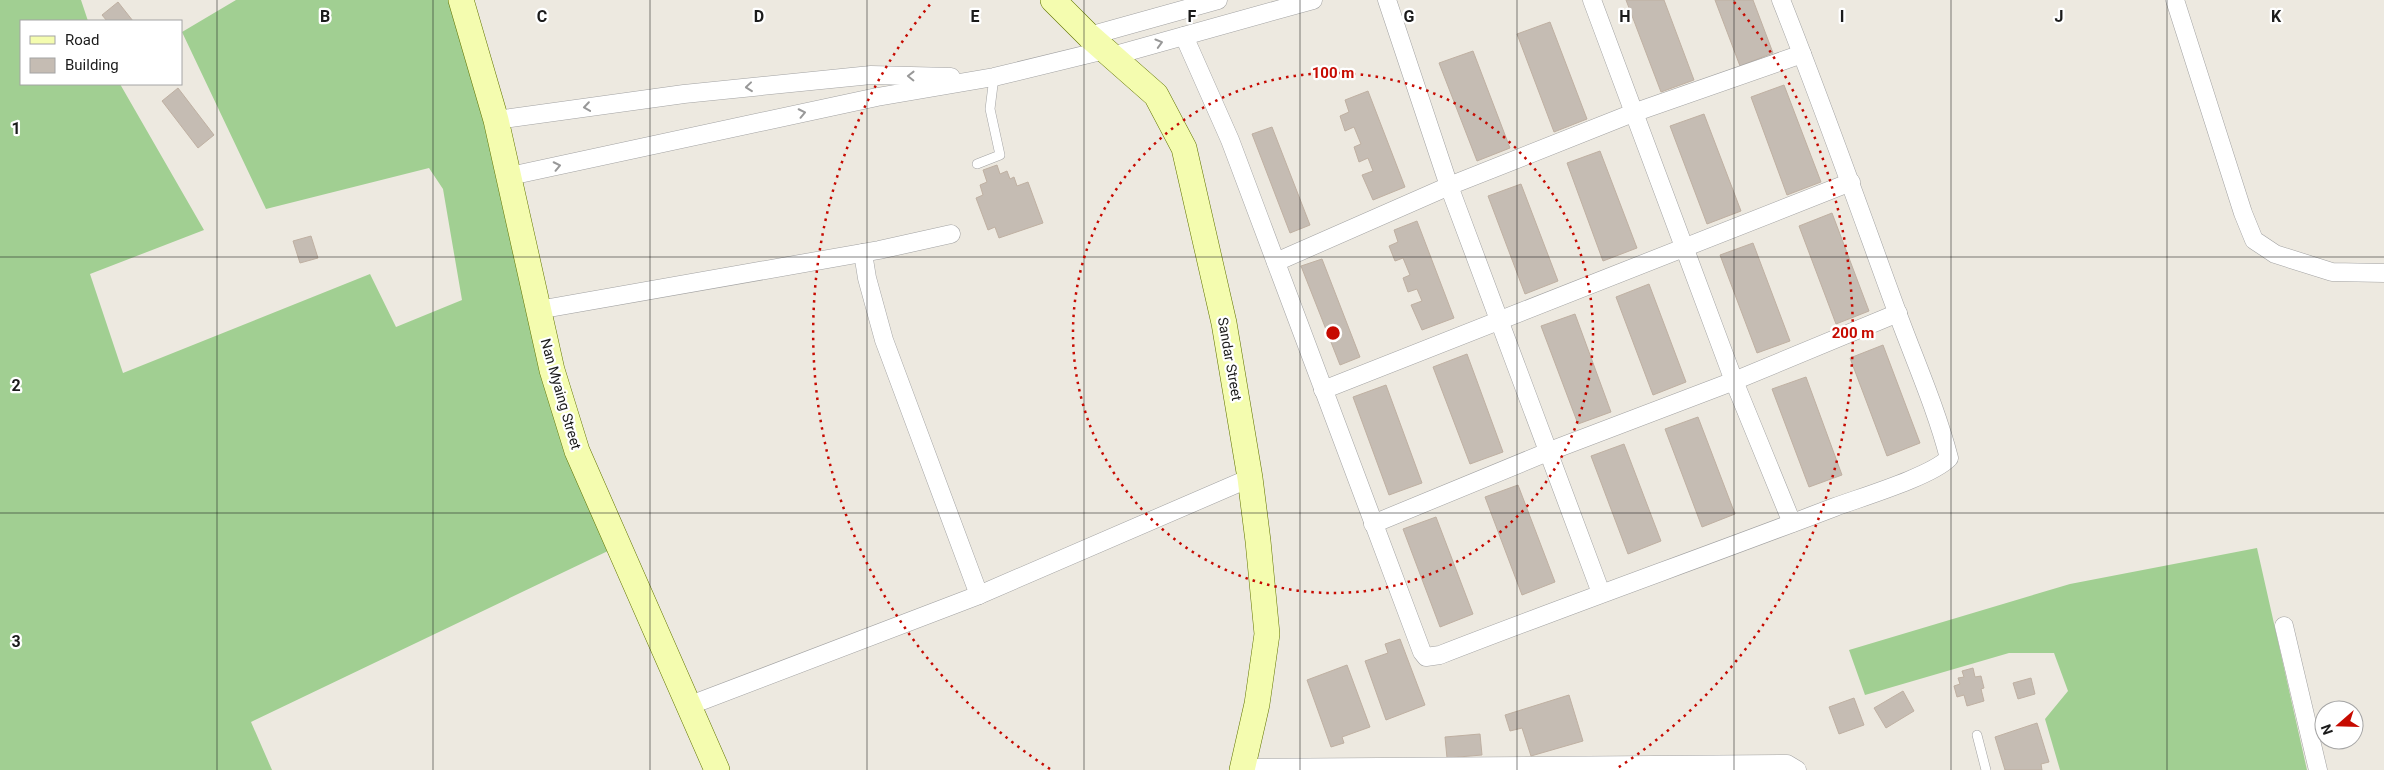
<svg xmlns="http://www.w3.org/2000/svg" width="2384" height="770" viewBox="0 0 2384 770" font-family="Roboto,sans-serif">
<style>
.forest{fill:#a1cf92}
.building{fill:#c5bcb3;stroke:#bfb0a2}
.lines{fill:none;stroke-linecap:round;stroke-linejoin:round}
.lane-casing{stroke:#a2a2a2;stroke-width:10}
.street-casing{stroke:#a2a2a2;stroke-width:19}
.secondary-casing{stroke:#617400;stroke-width:26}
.lane{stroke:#fff;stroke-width:9}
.street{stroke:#fff;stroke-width:18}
.secondary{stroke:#f4fcaf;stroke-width:25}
.oneway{stroke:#989898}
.grid{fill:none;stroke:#1b1b1b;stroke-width:1;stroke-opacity:0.55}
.ring{fill:none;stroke:#c60a00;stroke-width:2.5;stroke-dasharray:2.5 5}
.labels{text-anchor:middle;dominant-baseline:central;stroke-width:4.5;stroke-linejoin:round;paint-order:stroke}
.street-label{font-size:14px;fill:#1b1b1b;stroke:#fff}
.grid-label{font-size:16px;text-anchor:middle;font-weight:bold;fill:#1b1b1b;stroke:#fff;stroke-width:4.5;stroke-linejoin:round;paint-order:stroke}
.centre{fill:#c60a00;stroke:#fff;stroke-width:2.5}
.ring-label{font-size:15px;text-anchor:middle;font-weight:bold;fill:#c60a00;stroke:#fff;stroke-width:4.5;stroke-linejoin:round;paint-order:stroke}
</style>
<rect width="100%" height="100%" fill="#ede9e0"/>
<g class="forest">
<path d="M0,0H81L88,21H21V84H120L204,230L90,274L123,373L370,274L396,327L462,300L443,189L429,168L266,209L182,32L236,0H456L610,550L251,722L272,770H0Z"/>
<path d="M2257,548L2307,770H2060L2045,719L2068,691L2054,653H2009L1865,695L1849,650L2070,584Z"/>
</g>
<g class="building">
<path d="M1626,0H1664L1694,80L1661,92Z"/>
<path d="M1715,0H1753L1773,53L1740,66Z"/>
<path d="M118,2L133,21H107L102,15Z"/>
<path d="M1550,22L1587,119L1554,132L1517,34Z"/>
<path d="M1473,51L1510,148L1477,161L1439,63Z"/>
<path d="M1784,85L1821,182L1787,195L1751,97Z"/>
<path d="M178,88L214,135L198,148L162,101Z"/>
<path d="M1368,91L1405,187L1373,200L1362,175L1373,171L1368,158L1359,162L1354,147L1361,144L1354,127L1345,131L1340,116L1349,112L1345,100Z"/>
<path d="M1704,114L1741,211L1707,224L1670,126Z"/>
<path d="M1272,127L1310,225L1290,233L1252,134Z"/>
<path d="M1600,151L1637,248L1603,261L1567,163Z"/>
<path d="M997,165L1000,174L1007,171L1010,179L1014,177L1017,186L1028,182L1043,223L999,238L995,227L988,230L976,198L983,195L980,185L987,182L983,170Z"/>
<path d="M1521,184L1558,281L1525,294L1488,196Z"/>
<path d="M1832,213L1869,311L1836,324L1799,226Z"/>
<path d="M1417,221L1454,318L1422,330L1411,305L1422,301L1417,289L1408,292L1403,278L1410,275L1403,258L1395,261L1389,246L1398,242L1394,230Z"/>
<path d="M311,236L318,258L300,263L293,241Z"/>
<path d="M1753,243L1790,341L1757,353L1720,255Z"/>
<path d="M1322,259L1360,357L1340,365L1301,266Z"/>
<path d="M1649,284L1686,382L1653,395L1616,297Z"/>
<path d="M1575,314L1611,412L1578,424L1541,326Z"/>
<path d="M1883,345L1920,443L1887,456L1850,358Z"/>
<path d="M1467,354L1503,452L1470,464L1433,367Z"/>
<path d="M1806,377L1842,475L1809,487L1772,389Z"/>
<path d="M1386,385L1422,483L1389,495L1353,397Z"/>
<path d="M1698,417L1735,514L1702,527L1665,429Z"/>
<path d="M1624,444L1661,541L1628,554L1591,456Z"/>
<path d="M1518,485L1555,582L1522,595L1485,497Z"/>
<path d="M1436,517L1473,614L1440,627L1403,529Z"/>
<path d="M1400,639L1425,705L1386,720L1365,661L1388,653L1385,644Z"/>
<path d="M1347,665L1370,727L1342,737L1344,743L1331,747L1307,680Z"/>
<path d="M1973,668L1975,677L1981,676L1984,688L1981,689L1984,701L1967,706L1964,695L1957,697L1954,686L1960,684L1958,678L1964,677L1962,671Z"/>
<path d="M2031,678L2035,694L2018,699L2013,683Z"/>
<path d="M1903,691L1914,711L1886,728L1874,708Z"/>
<path d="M1569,695L1583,741L1531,756L1522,728L1510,731L1505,715Z"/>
<path d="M1854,698L1864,725L1839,734L1829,707Z"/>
<path d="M2037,723L2049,762L2041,764L2042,770H2005L1995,737Z"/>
<path d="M1480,734L1482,755L1447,758L1445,737Z"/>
</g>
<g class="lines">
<defs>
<g id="lane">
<path d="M977,164L1000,155L990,109L994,77"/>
<path d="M1977,735L1986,770"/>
</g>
<g id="street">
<path d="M1387,0L1449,186L1601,593"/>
<path d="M1592,0L1734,381L1792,523"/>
<path d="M2175,0L2243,213L2254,240L2275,254L2332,272L2384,273"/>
<path d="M1089,36L1218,0"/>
<path d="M1184,36L1230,140L1422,652L1426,657L1440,655C1571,604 1704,557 1835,507C1862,497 1932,476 1949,458C1936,408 1915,361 1897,312C1859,208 1822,103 1781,0"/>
<path d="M1112,56L1313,0"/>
<path d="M496,120L684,94L871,75L951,77"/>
<path d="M510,176L877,97L994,77L1105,50"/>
<path d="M863,253L867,278L884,340L979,595"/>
<path d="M1276,262L1449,186L1633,113L1802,54"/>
<path d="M538,310L879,250L951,234"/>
<path d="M1323,390L1851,182"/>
<path d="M1373,524L1550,451L1734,381L1898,313"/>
<path d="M2284,626L2318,770"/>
<path d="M688,706L979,595L1250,478"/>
<path d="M1243,768L1787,764L1797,770"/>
</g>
<g id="secondary">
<path d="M461,0L496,120L552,370L577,451L717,770"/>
<path d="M1053,0L1089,36L1156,95L1184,148L1224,323L1250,478L1258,541L1267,634L1257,704L1242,770"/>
</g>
</defs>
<use href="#lane" class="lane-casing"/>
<use href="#street" class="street-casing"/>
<use href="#secondary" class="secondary-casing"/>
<use href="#lane" class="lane"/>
<use href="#street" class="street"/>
<use href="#secondary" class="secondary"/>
</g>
<defs><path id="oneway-chevron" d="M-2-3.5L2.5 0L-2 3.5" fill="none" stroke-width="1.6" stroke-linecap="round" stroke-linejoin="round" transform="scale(1.25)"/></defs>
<g class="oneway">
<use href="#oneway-chevron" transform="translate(1159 43) rotate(-16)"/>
<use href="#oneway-chevron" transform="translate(911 76) rotate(-179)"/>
<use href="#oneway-chevron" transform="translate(749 87) rotate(174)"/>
<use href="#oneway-chevron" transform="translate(587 107) rotate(172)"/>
<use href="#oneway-chevron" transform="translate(802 113) rotate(-12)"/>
<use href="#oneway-chevron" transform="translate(557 166) rotate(-12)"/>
</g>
<path class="grid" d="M217,0V770M433,0V770M650,0V770M867,0V770M1084,0V770M1300,0V770M1517,0V770M1734,0V770M1951,0V770M2167,0V770M0,257H2384M0,513H2384"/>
<g class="ring">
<circle cx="1333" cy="333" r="260"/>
<path d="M1050 769A520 520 0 0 1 932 2M1734 2A520 520 0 0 1 1616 769"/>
</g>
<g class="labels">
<g class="street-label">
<text transform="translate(1230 359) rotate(80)">Sandar Street</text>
<text transform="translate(561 394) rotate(74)">Nan Myaing Street</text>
</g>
</g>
<g class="grid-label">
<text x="325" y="22">B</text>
<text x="542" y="22">C</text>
<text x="759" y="22">D</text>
<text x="975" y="22">E</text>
<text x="1192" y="22">F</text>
<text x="1409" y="22">G</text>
<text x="1625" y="22">H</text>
<text x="1842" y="22">I</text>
<text x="2059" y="22">J</text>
<text x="2276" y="22">K</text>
<text x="16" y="134">1</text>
<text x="16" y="391">2</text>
<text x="16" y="647">3</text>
</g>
<circle cx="1333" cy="333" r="8" class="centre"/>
<g class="ring-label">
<text x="1333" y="78">100 m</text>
<text x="1853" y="338">200 m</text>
</g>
<rect x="20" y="20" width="162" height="65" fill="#ffffff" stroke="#a4a4a4"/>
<rect x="30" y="36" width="25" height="8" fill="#f4fcaf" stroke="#a4a4a4"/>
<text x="65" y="45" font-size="15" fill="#1b1b1b">Road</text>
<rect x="30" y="58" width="25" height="15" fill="#c5bcb3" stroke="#a4a4a4"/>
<text x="65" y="70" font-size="15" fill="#1b1b1b">Building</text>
<g transform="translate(2339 725) rotate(250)"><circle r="24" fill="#ffffff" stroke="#a4a4a4"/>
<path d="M0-4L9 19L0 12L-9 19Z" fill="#c60a00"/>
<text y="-8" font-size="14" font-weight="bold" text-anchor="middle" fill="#1b1b1b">N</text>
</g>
</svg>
